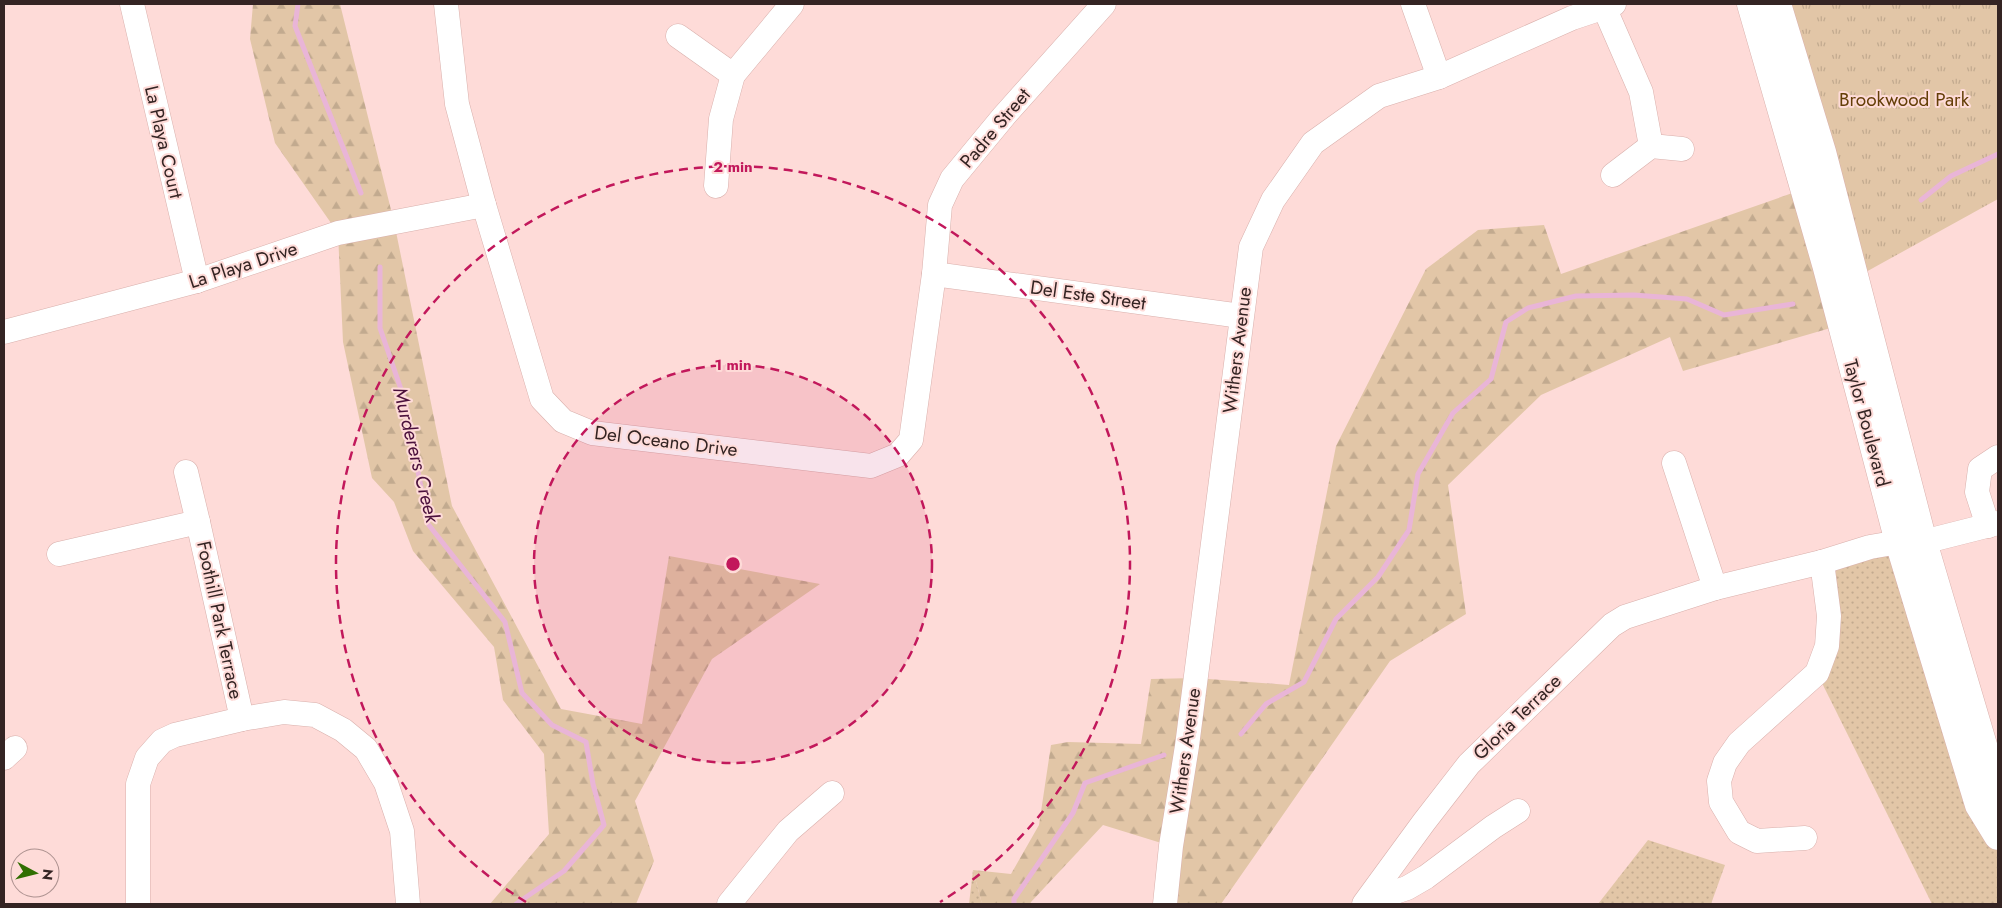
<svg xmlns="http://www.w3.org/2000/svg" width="2002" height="908" viewBox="0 0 2002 908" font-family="Jost,sans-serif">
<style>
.grass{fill:url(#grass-dots)}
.forest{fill:url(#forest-firs)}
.park{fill:url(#park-tufts)}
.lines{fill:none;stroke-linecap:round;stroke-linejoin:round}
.stream{stroke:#e9b5d7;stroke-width:5}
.minor-casing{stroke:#d9b0ac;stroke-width:25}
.major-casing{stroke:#d9b0ac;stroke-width:29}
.minor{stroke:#fff;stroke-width:24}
.major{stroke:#fff;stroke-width:28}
.ring{fill:none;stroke:#c2185b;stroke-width:2.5;stroke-dasharray:9 6}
.labels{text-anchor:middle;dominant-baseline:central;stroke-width:4;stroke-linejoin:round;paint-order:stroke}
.park-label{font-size:19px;fill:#643e07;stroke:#fedbd8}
.street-label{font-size:19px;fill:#342423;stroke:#fedbd8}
.water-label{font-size:20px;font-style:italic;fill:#4b103c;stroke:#fedbd8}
.centre{fill:#c2185b;stroke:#fedbd8;stroke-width:2.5}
.ring-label{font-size:15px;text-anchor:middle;font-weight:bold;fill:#c2185b;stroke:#fedbd8;stroke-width:4;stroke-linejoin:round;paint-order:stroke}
</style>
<defs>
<pattern id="grass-dots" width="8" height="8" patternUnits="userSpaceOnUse" patternTransform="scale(1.25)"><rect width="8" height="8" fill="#e2c6a7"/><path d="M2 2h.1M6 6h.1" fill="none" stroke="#c2aa8f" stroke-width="1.8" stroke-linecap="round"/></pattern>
<pattern id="forest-firs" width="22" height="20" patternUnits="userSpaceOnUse" patternTransform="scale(1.25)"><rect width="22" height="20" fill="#e2c6a7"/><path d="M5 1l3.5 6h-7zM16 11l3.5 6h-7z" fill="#c2aa8f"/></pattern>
<pattern id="park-tufts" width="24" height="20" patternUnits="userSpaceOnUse" patternTransform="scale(1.25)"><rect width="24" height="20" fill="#e2c6a7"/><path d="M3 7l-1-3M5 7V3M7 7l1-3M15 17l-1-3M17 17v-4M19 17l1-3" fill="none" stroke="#c2aa8f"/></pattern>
</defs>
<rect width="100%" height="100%" fill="#fedbd8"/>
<g class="grass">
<path d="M1899,542L1998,836V904H1932L1817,673L1822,562Z"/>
<path d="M1648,840L1725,865L1711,904H1598Z"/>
<path d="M973,870L982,904H969Z"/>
</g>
<g class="forest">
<path d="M253,4H340L394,222L452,506L561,709L642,724L669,556L820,584L712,659L635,801L654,861L636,904H490L549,834L544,754L503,700L494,647L413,551L394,502L372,478L343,342L338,233L275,143L250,39Z"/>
<path d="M1804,189L1841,325L1683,371L1670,337L1541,395L1448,485L1466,614L1390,661L1221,904H1165L1171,846L1103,825L1031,902L1030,904H982L973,870L1011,874L1039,825L1051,745L1068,742L1141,744L1151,679L1195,678L1289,685L1336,446L1426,269L1478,230L1544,225L1561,274Z"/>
</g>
<path class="park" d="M1777,4H1998V199L1855,278Z"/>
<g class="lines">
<g class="stream">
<path d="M298,4L295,26L361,193"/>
<path d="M1921,200L1951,176L1998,154"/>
<path d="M380,267V328L404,398L428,524L505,622L522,693L552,725L586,742L593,784L604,825L564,871L516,904"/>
<path d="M1241,734L1266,704L1304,682L1336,619L1378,577L1409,530L1418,474L1453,413L1491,379L1506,322L1528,308L1576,296L1634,295L1687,299L1724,315L1793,304"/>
<path d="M1014,904V899L1073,813L1085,783L1164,755"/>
</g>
<defs>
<g id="minor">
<path d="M132,4L197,281"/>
<path d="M446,4L457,104L484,205L542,399L563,421L592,433L871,466L898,455L911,440L934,274L940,205L952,179L1004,116L1104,4"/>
<path d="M1413,4L1439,77"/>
<path d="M1604,7L1641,92L1651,146"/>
<path d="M678,36L733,75"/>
<path d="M1613,175L1651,146L1682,149"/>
<path d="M716,186L721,119L733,75L792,4"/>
<path d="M934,274L1241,316"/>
<path d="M4,332L197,281L338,233L484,205"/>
<path d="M1674,463L1715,588"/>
<path d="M186,472L198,522"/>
<path d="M1988,526L1977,492L1980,469L1998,457"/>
<path d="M1923,542L1998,523"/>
<path d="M59,554L198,522L242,719"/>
<path d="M4,758L15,748"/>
<path d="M1805,838L1757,841L1739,832L1721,802L1719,781L1725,763L1739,743L1817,673L1827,646L1829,616L1822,562"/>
<path d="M1375,891L1392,893L1407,888L1426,877L1493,827L1518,811"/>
<path d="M138,904V784L147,758L162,741L175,735L242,719L284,712L315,715L343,730L366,749L386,783L402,831L408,904"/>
<path d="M729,904L788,831L832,793"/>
<path d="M1165,904L1171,846L1187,746L1251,247L1273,200L1313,143L1379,96L1439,77L1572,18L1614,4"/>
<path d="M1364,904L1424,822L1469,764L1612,625L1625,617L1715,588L1822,562L1870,547L1899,542"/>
</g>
<g id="major">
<path d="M1751,4L1826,264L1899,542L1979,805L1998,836"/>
<path d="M1777,4L1822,152L1923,542L1998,796"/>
</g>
</defs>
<use href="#minor" class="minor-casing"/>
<use href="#major" class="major-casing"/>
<use href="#minor" class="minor"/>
<use href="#major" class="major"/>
</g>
<circle cx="733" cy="564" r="199" fill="#c2185b" fill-opacity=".12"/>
<g class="ring">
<circle cx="733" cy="564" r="199"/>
<path d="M526 902A397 397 0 1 1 940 902"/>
</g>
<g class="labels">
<g class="park-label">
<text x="1904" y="99">Brookwood Park</text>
</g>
<g class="street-label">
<text transform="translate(995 128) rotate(-50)">Padre Street</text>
<text transform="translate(164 142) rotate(77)">La Playa Court</text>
<text transform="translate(243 265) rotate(-18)">La Playa Drive</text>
<text transform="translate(1088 295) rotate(8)">Del Este Street</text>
<text transform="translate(1237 350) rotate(-83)">Withers Avenue</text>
<text transform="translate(1867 423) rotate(75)">Taylor Boulevard</text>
<text transform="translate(666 441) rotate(7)">Del Oceano Drive</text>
<text transform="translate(220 620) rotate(78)">Foothill Park Terrace</text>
<text transform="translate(1517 717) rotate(-44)">Gloria Terrace</text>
<text transform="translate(1185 751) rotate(-82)">Withers Avenue</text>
</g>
<g class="water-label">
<text transform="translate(416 455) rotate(76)">Murderers Creek</text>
</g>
</g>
<circle cx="733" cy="564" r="8" class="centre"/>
<g class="ring-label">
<text x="733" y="172">2 min</text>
<text x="733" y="370">1 min</text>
</g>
<rect width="2002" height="908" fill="none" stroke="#342423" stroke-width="10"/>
<g transform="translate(35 873) rotate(97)"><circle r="24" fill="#fedbd8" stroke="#ad9290"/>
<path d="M0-4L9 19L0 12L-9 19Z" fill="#306e01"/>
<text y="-8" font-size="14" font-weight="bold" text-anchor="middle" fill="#342423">N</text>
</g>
</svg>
